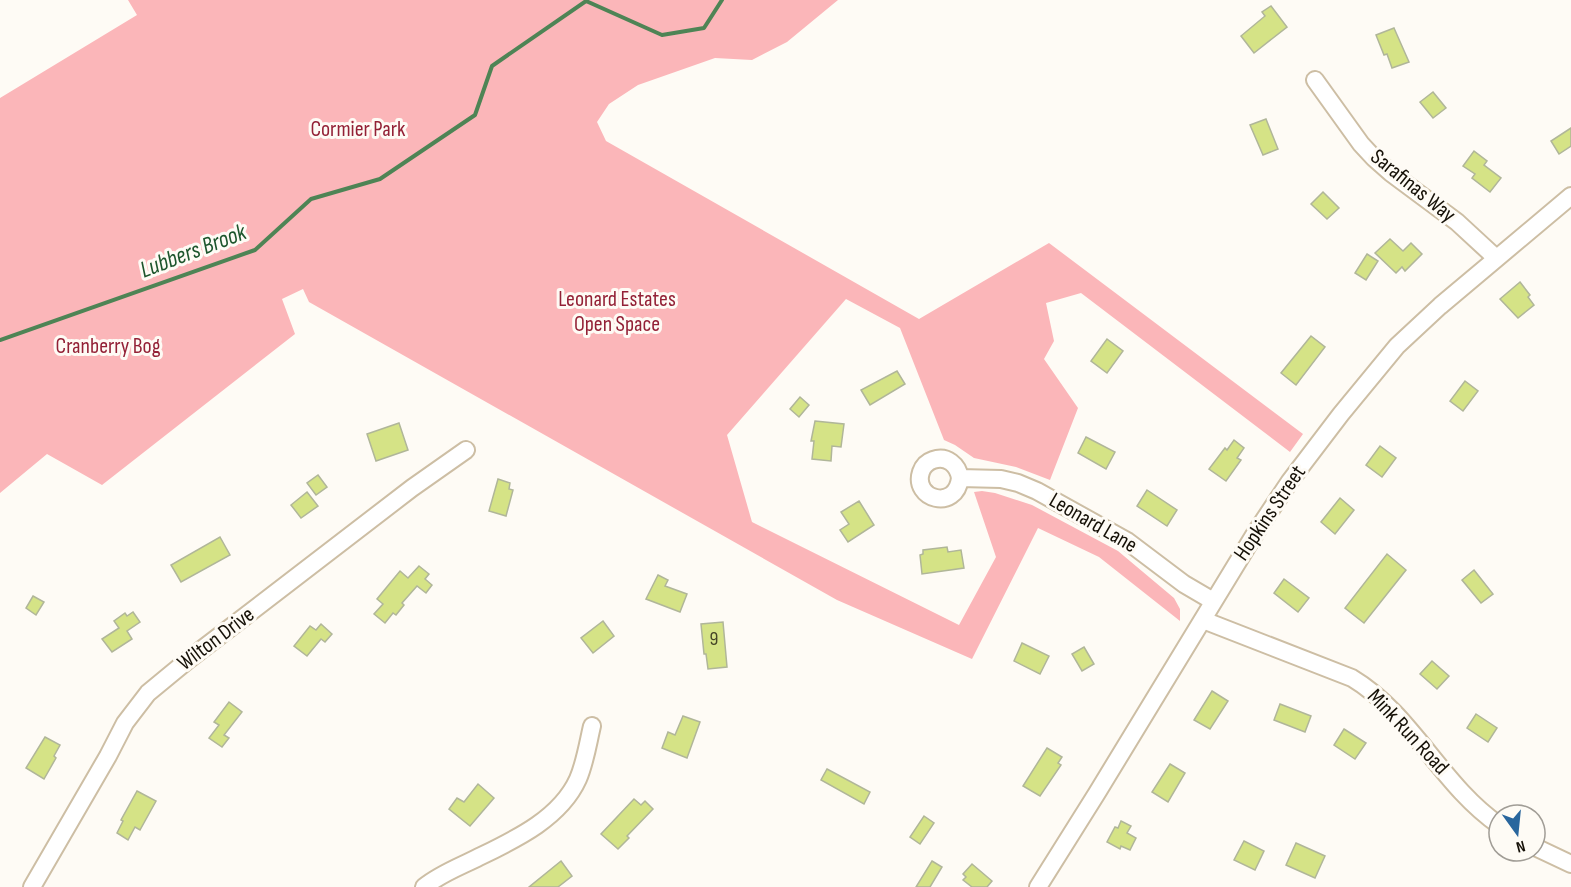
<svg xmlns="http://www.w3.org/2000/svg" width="1571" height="887" viewBox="0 0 1571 887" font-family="'Sofia Sans Condensed',sans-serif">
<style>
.green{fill:#fbb6b9}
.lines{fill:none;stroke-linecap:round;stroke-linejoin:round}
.stream{stroke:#4e8455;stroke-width:4}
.building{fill:#d5e386;stroke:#b0b699;stroke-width:1.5}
.minor-casing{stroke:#cdbea4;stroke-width:20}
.minor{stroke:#fff;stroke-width:16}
.labels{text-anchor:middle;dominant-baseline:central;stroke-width:6;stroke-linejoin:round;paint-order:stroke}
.number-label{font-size:20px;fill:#454527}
.park-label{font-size:22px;fill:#932136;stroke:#fefbf5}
.street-label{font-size:22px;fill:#151007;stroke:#fefbf5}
.water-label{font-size:24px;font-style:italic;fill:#1d552c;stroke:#fefbf5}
</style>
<rect width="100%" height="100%" fill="#fefbf5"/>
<path class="green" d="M128,0H838L787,42L752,60L715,58L638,85L609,104L597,122L606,141L919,319L1049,243L1303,434L1290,452L1081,293L1046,303L1054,341L1044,359L1078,408L1050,480L1016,467L974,458L955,445L944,440L900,328L846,299L727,435L752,522L959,625L996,557L974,492L982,491L995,493L1032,505L1118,551L1174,598L1180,609V621L1099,557L1038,528L972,659L837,600L309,302L303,289L282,299L295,334L102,485L47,454L0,493V98L137,15Z"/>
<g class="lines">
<path class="stream" d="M0,340L255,250L311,199L380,179L475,115L492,66L586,1L662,35L704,28L722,0"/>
</g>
<g class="building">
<path d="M1271,6L1287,27L1254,53L1241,36L1265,16L1262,12Z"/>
<path d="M1394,28L1409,62L1392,68L1387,54L1384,55L1376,35Z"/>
<path d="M1433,92L1446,108L1433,118L1420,102Z"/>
<path d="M1266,119L1278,149L1263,155L1250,125Z"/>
<path d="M1571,128V146L1559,154L1551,141Z"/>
<path d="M1474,151L1487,161L1484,165L1501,178L1490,192L1472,178L1475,174L1463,166Z"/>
<path d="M1323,192L1339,208L1327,219L1311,204Z"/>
<path d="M1390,239L1403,251L1411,243L1422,254L1405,271L1402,267L1396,273L1375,253Z"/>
<path d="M1367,254L1378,261L1366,280L1355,273Z"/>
<path d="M1520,282L1530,295L1528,297L1534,305L1518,318L1500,299Z"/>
<path d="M1311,336L1325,347L1296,385L1281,373Z"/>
<path d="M1107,339L1123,351L1107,373L1091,361Z"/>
<path d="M897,371L905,384L870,405L861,390Z"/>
<path d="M1465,381L1478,391L1463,411L1450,401Z"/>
<path d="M800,397L809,405L799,417L790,409Z"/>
<path d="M815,421L844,424L841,447L832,446L831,461L812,459L814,441H811Z"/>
<path d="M399,423L408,450L376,461L367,434Z"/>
<path d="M1086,437L1115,452L1106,469L1078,453Z"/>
<path d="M1234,440L1244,448L1237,458L1241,460L1226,481L1209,469L1225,448L1227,450Z"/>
<path d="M1380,446L1396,458L1382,477L1366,465Z"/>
<path d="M318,475L327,487L316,495L307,483Z"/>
<path d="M498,479L510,483L509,489L513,490L506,516L489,511Z"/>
<path d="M1147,490L1177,510L1167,526L1137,506Z"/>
<path d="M307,492L318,506L301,518L291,505Z"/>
<path d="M1340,498L1354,510L1335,534L1321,522Z"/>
<path d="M859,501L874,525L848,542L840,530L849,524L841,512Z"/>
<path d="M220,537L230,555L181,582L171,565Z"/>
<path d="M947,547L948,552L961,550L964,568L922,574L920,555L923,554V550Z"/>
<path d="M1387,554L1406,570L1364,623L1345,608Z"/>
<path d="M419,566L429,574L425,579L432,585L426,593L417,586L402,603L404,605L396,615L393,613L385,623L374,614L383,604L377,599L400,571L408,578Z"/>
<path d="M1474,570L1493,594L1481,603L1462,580Z"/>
<path d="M658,575L668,580L665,586L687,594L680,612L646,599Z"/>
<path d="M1284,579L1309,598L1298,612L1274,593Z"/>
<path d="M33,596L44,602L36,615L26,608Z"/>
<path d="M133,612L140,622L127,631L132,639L112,652L102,639L119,628L114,621L125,613L127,616Z"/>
<path d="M603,621L614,636L593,653L581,638Z"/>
<path d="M723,622L727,667L708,669L706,654H704L701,624Z"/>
<path d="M321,624L332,634L325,642L321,639L307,656L294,646L310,626L316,630Z"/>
<path d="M1022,643L1049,656L1040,674L1014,661Z"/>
<path d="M1084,647L1094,664L1082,671L1072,654Z"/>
<path d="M1432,661L1449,676L1437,689L1420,674Z"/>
<path d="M1212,691L1228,701L1210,729L1194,720Z"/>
<path d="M229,702L242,712L224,735L229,738L222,747L209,738L219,725L214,722Z"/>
<path d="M1280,704L1311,716L1305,732L1274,720Z"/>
<path d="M1476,714L1497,728L1488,742L1467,728Z"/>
<path d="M683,716L700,722L687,758L662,748L668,732L675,735Z"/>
<path d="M1344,729L1366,743L1355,759L1334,745Z"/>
<path d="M45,737L60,745L54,756L56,758L44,779L26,768Z"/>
<path d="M1047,748L1062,757L1058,763L1061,765L1040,796L1023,786Z"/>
<path d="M1170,764L1185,773L1168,802L1152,792Z"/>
<path d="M827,769L870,792L864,804L821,780Z"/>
<path d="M478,784L494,798L470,826L449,809L457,798L464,802Z"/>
<path d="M137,791L156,801L140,830L135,827L128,840L117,833L123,821L121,820Z"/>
<path d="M634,799L641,805L645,801L653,809L627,836L629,838L618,849L601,834Z"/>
<path d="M924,816L934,823L920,844L910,837Z"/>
<path d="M1121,821L1131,826L1127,833L1136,838L1130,850L1121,846L1120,849L1107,842L1115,827L1118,828Z"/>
<path d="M1244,841L1264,851L1255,870L1234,860Z"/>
<path d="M1296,843L1325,856L1315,878L1286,865Z"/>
<path d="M561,861L572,876L558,887H529Z"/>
<path d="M932,861L942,867L930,887H916Z"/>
<path d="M972,864L992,881L987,887H972L963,880L966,877L963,874Z"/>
</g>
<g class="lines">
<defs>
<g id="minor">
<path d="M1315,80L1361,144L1374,158L1391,173L1457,222L1496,258"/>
<path d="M960,478C958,465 947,455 933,460C927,462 923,466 921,472C912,499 956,512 960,478L1001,479L1018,483L1037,491L1127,541L1184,584L1213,601"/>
<path d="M1203,620L1352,678C1412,714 1441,785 1499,825"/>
<path d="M1535,847L1571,864"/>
<path d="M32,887L108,756L125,723L148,693L188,660L412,488L466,450"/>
<path d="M424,887C440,874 459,867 477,858C514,840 560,819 578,779C585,763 588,743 592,726"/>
<path d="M1038,887L1097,793L1256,532L1290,481L1341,414L1397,346L1440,306L1571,196"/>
</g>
</defs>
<use href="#minor" class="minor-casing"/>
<use href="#minor" class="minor"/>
</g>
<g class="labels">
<g class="number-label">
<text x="714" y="639">9</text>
</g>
<g class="park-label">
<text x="358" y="129">Cormier Park</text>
<text x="617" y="299">Leonard Estates<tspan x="617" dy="25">Open Space</tspan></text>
<text x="108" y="346">Cranberry Bog</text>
</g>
<g class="street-label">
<text transform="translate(1413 186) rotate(39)">Sarafinas Way</text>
<text transform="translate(1270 513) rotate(-56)">Hopkins Street</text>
<text transform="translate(1093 523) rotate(30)">Leonard Lane</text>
<text transform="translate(216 639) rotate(-37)">Wilton Drive</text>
<text transform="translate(1408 732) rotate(47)">Mink Run Road</text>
</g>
<g class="water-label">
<text transform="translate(193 251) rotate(-21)">Lubbers Brook</text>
</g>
</g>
<g transform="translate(1517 833) rotate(165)"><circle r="28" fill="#fefbf5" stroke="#a19d96" stroke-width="1.5"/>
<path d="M0-4.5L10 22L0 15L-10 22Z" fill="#29669d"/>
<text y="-9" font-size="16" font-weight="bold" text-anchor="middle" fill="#151007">N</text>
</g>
</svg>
